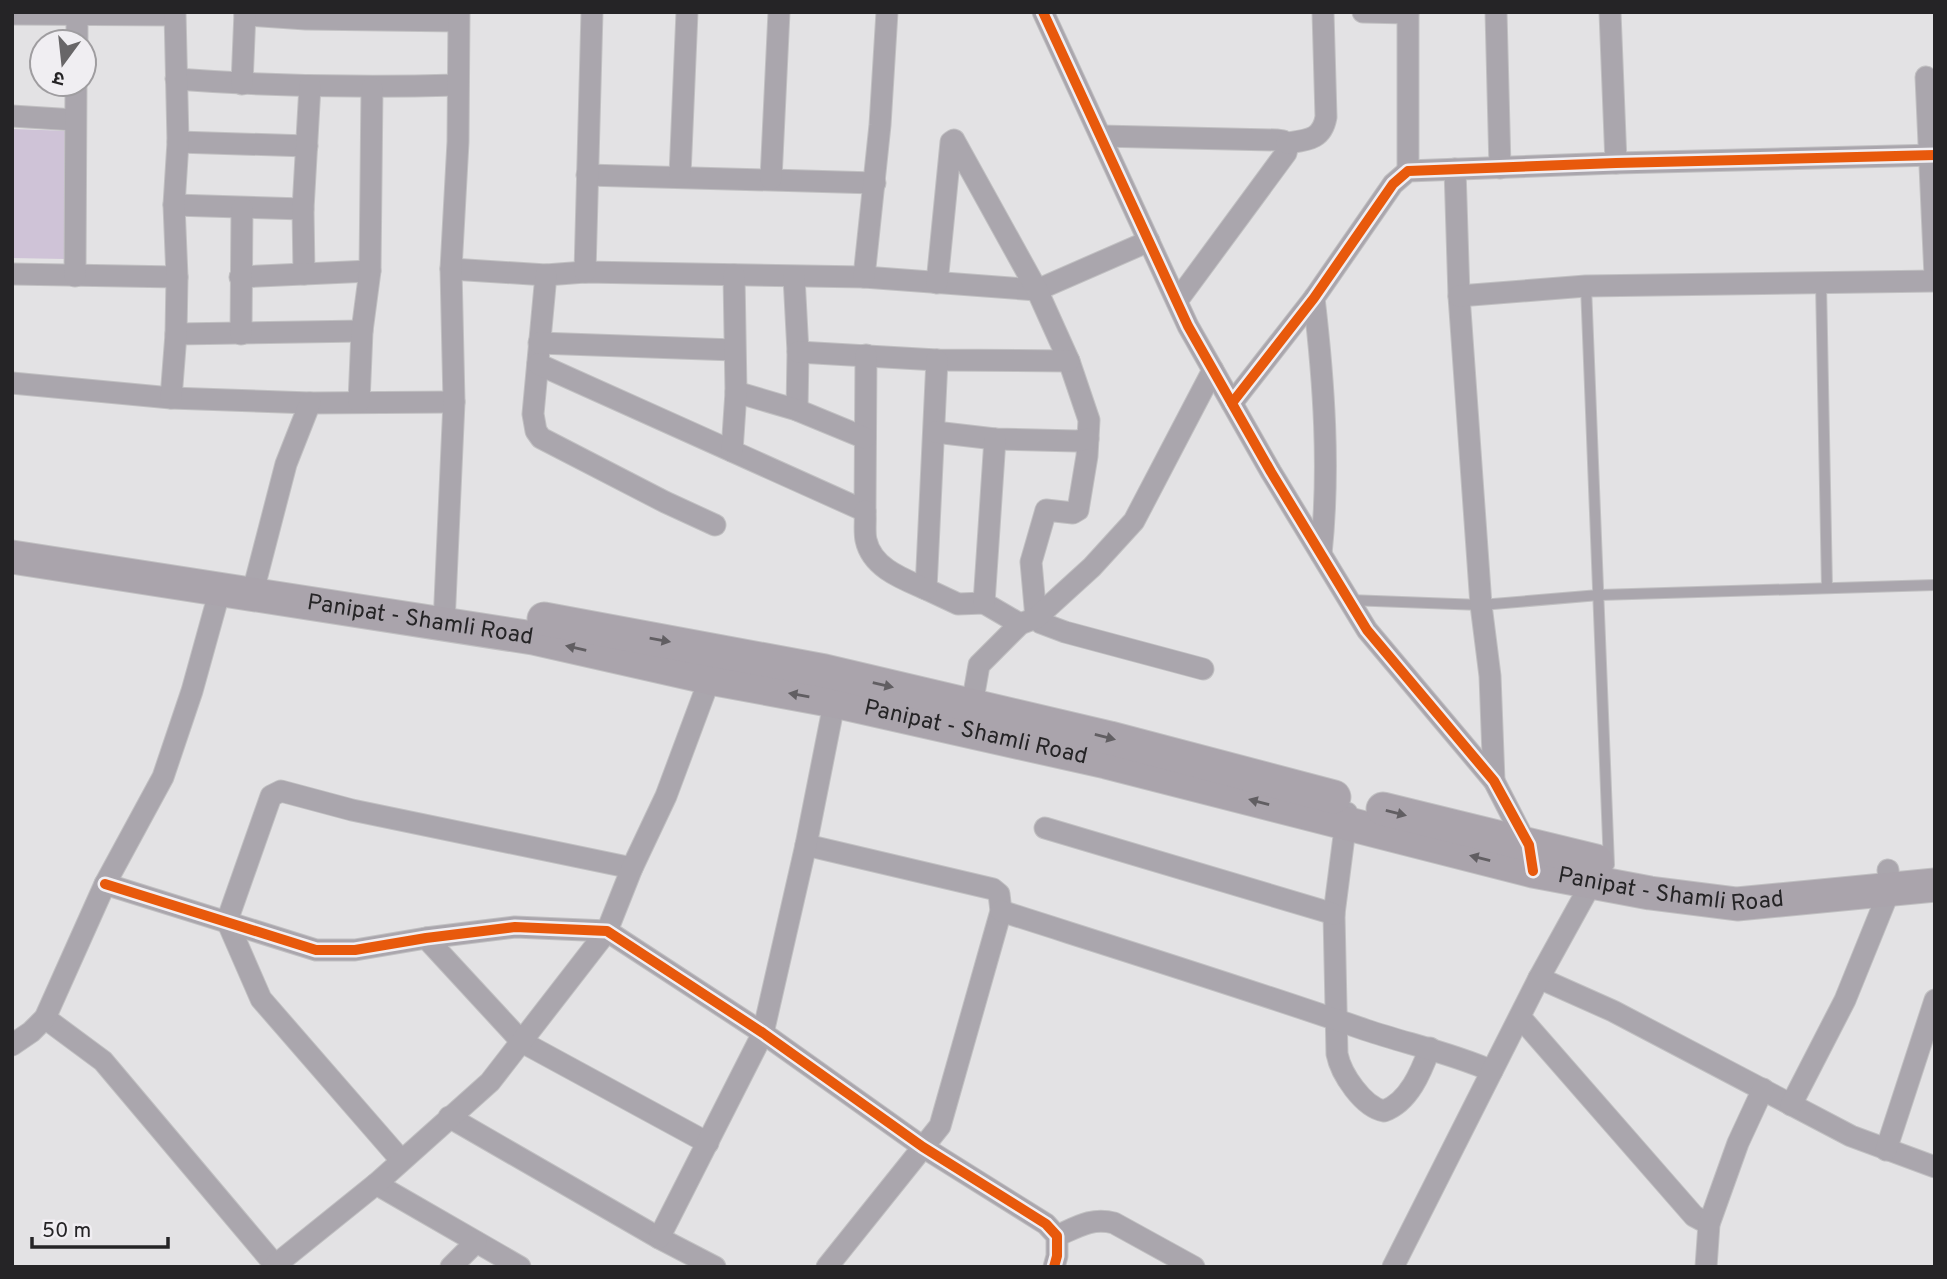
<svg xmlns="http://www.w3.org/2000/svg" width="1947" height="1279" viewBox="0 0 1947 1279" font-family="Overpass,'Noto Sans Devanagari',sans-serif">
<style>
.green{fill:#cfc3d7}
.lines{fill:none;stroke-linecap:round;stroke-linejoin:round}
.service-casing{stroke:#c1c0c2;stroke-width:12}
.minor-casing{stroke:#c1c0c2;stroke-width:23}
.trunk-casing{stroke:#c1c0c2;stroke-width:35}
.service{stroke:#aaa6ad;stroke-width:10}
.minor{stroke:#aaa6ad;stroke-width:21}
.trunk{stroke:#aaa4ac;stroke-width:33}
.cycleway-casing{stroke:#f0eef2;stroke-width:15}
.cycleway{stroke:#e8590c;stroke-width:10}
.oneway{fill:#615e62}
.labels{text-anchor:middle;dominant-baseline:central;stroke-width:6;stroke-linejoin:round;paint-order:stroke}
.street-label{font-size:23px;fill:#252426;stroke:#f0eef2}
</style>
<rect width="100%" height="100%" fill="#e3e2e4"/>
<path class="green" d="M12,129L69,131L65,259L12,258Z"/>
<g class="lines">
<defs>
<g id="service">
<path d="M1821,283L1827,588"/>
<path d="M1586,286L1609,865"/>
<path d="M1349,600L1481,605L1599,595L1935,585"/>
</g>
<g id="minor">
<path d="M1043,12L1188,326L1271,472L1367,630L1494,781L1530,851"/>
<path d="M1363,12L1408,13"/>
<path d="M1496,12L1500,168"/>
<path d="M1610,12L1616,163"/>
<path d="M12,14L174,15"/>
<path d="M245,15L306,19L458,21"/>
<path d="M77,42V15"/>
<path d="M1926,77L1935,276"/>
<path d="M176,79C270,86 363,88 457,85"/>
<path d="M242,84L245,12"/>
<path d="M12,116L75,120"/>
<path d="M1101,136L1276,140L1283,141L1288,145L1286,153L1177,301"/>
<path d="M178,142L307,146"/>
<path d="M1287,143C1307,140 1322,140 1326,117L1323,12"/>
<path d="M1455,169L1459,296L1481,605L1490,676L1494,781"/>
<path d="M1408,171V12"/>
<path d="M587,175L875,183"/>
<path d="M680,175L687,12"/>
<path d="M771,179L779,12"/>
<path d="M174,205L303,209"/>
<path d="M451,269L546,275L585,272L864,277L1037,290L1149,241"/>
<path d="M585,272L592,12"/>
<path d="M12,274L177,277"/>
<path d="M304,274L303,209L310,86"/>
<path d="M546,275L533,414L536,431L541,438L665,502L715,525"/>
<path d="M75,276L76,84"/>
<path d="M240,277L370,271"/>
<path d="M794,277L798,352L797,410"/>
<path d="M864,277L880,125L887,12"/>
<path d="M937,283L951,142L954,140L1037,290L1069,361L1089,420L1087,456L1078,510L1073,513L1046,510L1031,562L1036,618L1041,623L1065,632L1203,669"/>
<path d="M1459,296L1586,286L1935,281"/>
<path d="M1314,298C1324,383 1330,469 1321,554"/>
<path d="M176,334L362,331"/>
<path d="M241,334L242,208"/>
<path d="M539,343L734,350"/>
<path d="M798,352L937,360L1069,361"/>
<path d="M937,360L926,589L958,604L984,603L1020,624"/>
<path d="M538,364L865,511L866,355"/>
<path d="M12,383L171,398L310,403L454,402"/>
<path d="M736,392L797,410L865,438"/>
<path d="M171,398L176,334L177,277L174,205L178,142L175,12"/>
<path d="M359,402L362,331L370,271L372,88"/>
<path d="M1232,403L1314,298L1393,184L1408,171L1616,163L1935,155"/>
<path d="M935,432L995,439L1076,441L1088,439"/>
<path d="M732,451L736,392L734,275"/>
<path d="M865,511C866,520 864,531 866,540C872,568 903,579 926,589"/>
<path d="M252,595L286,464L310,403"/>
<path d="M984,603L995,439"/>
<path d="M444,624L454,402L451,269L458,142L459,12"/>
<path d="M972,705L979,665L1020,624L1036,618L1092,567L1134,521L1213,370"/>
<path d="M1347,813L1334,914L1337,1054C1341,1074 1363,1107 1384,1111C1409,1102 1421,1072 1430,1048"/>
<path d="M1045,828L1334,914"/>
<path d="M806,845L993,889L999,894L1001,911L940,1126L827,1267"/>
<path d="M105,884L316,950H355L426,938L515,927L607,931L763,1033L923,1147L1046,1224L1057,1236V1256L1054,1267"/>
<path d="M1001,911C1123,950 1245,988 1366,1030C1408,1044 1451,1053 1492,1071"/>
<path d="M426,938L522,1042L708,1143"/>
<path d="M1539,978L1613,1011L1851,1136L1935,1167"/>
<path d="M1520,1017L1694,1216L1709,1224"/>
<path d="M45,1018L103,1061L275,1265"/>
<path d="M12,1045L31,1032L45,1018L105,884L163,777L192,691L220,590"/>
<path d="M1791,1105L1845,1000L1890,889L1888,870"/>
<path d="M449,1117L659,1238L715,1267"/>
<path d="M1886,1150L1935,1000"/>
<path d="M401,1160L261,999L227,921L271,796L281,791L352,810L632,868"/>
<path d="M376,1184L520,1267"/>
<path d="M1057,1236C1077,1227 1092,1217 1114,1223L1194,1267"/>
<path d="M659,1238L763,1033L806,845L837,689"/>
<path d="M273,1267L376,1184L490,1082L607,931L632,868L666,796L710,678"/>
<path d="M451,1267L476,1242"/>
<path d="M1393,1267L1539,978L1592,882"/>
<path d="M1706,1267L1709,1224L1738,1143L1763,1089"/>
</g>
<g id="trunk">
<path id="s1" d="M12,557L533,638L710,678L834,701L1106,762L1533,871L1650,893L1737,904L1935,885"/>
<path d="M544,619L825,671L1110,738L1334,797"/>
<path d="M1383,809L1596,861"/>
</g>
</defs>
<use href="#service" class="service-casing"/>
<use href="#minor" class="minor-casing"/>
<use href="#trunk" class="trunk-casing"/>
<use href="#service" class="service"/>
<use href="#minor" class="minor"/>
<use href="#trunk" class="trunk"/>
<defs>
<g id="cycleway">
<path d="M1043,12L1188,326L1271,472L1367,630L1494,781L1529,845L1533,871"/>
<path d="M1232,403L1314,298L1393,184L1408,171L1616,163L1935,155"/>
<path d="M105,884L316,950H355L426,938L515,927L607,931L763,1033L923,1147L1046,1224L1057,1236V1256L1054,1267"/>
</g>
</defs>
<use href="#cycleway" class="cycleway-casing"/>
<use href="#cycleway" class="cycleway"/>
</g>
<defs><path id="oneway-solid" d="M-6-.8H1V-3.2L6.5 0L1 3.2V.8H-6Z" transform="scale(1.75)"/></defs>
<g class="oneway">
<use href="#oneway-solid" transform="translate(660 640) rotate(10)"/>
<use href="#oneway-solid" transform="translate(576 648) rotate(-167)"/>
<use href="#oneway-solid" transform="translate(883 685) rotate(13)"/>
<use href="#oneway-solid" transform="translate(799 695) rotate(-170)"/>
<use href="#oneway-solid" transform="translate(1105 737) rotate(14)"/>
<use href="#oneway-solid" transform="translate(1259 802) rotate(-165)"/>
<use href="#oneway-solid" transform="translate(1396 813) rotate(14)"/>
<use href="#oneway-solid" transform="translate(1480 858) rotate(-166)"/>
</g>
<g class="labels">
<g class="street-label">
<text stroke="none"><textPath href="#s1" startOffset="413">Panipat - Shamli Road</textPath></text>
<text stroke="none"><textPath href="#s1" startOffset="980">Panipat - Shamli Road</textPath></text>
<text stroke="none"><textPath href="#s1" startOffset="1694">Panipat - Shamli Road</textPath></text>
</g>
</g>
<rect width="1947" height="1279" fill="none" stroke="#252426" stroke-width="28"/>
<g transform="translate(63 63) rotate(195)"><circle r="33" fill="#f0eef2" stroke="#9f9da0" stroke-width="2"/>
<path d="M0-5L12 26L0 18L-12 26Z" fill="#686668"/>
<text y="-10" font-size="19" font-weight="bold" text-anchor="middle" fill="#252426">उ</text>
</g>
<path d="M32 1237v10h136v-10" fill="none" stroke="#252426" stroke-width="3.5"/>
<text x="42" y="1237" font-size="21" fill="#252426" stroke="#f0eef2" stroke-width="5" paint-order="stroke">50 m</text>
</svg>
